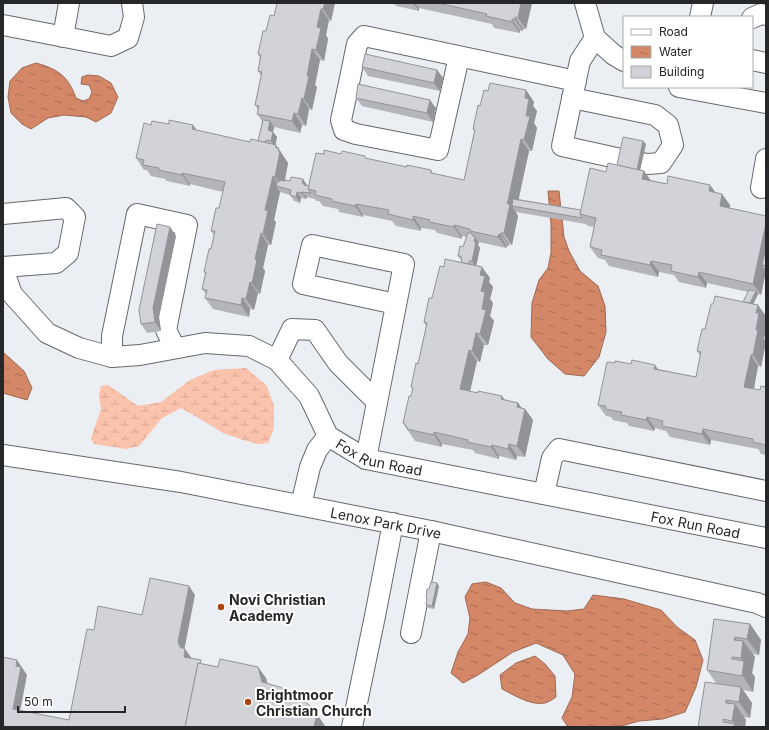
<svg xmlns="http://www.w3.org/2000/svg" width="769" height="730" viewBox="0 0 769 730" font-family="Inter,sans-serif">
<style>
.wetland{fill:url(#wetland-marsh)}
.water{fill:url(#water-ripples);stroke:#9f6a54}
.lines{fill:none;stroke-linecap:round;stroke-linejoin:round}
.minor-casing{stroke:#66696d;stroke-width:22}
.minor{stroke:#fff;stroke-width:20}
.wall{fill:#b4b5ba}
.shaded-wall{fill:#929497}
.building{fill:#d1d3d8;stroke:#929497}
.poi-dot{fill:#aa4612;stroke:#fff;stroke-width:1.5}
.labels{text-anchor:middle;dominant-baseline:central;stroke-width:4;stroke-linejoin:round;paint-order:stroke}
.street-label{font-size:14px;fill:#262729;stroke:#fff}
.poi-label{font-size:14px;font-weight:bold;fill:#262729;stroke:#fff;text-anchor:start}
</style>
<defs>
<pattern id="wetland-marsh" width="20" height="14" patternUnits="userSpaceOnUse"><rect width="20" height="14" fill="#fbc3ac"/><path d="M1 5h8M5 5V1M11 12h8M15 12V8" fill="none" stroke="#d7a894"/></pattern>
<pattern id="water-ripples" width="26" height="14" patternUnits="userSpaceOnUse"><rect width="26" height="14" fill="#d38767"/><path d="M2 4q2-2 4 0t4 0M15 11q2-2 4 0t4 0" fill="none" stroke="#ab6e55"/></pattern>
</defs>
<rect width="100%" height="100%" fill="#ebeef3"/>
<path class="wetland" d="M246,368L267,386L274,406V428L268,443L258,444L243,440L223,433L197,417L181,408L162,418L139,446L126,449L94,444L91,439L95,426L101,410L99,394L101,386L108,385L138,406L161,402L190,380L214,370Z"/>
<g class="water">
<path d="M36,63C58,69 68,76 76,98L83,101L89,99L92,92L89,85L81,84L82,77L88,75L99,76L111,83L118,97L111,113L96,122L86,117L64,115L48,118L31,129L22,124L11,113L8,97L10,81L22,68Z"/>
<path d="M548,191H559L564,237L569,251L580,271L598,286L605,306L606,332L599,357L584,376L565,374L548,359L531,337L532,303L539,280L548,268L551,253V224Z"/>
<path d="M3,352L24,371L32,388L27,400L3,393Z"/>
<path d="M486,582L501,588L515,603L532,609L567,611L584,609L593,595L624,599L661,610L677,627L695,640L703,660L696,687L685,712L663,719L639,721L618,727H568L562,718L572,697L575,674L563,655L536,643L513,652L478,675L463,683L451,673L458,652L468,634L470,618L465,597L472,584Z"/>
<path d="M535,656L545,664L555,676L556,697C553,699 549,702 545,703C531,706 514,695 502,689L500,675L516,663Z"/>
</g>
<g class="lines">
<defs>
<g id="minor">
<path d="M585,3L595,38L614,55L624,61"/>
<path d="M700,17L703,3"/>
<path d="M752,18L761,14L766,15"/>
<path d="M3,25L111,46L128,38L134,17L132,3"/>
<path d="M63,37L69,3"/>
<path d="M595,38L580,61L562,146L621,159"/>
<path d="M459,57L438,150L356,134L344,130L341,120L349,83L357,44L364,36L576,81"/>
<path d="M752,60L766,63"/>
<path d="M679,87L766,103"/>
<path d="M572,98L655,115L668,125L673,145L661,163L647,164L642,163"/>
<path d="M761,188L766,159"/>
<path d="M3,214L66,208L75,217L68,253L56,263L3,267"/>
<path id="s1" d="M3,269L12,294L47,333L79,348L112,357L140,355L205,343L249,346L277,360L309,396L328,436L366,459L766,538"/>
<path d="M112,357V336L137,214L187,225L166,330L175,348"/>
<path d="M277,360L292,329L315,330L338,363L377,402"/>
<path id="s2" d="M3,455L181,482L431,531L757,603L766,607"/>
<path d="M366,459L404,264L312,245L303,284L396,304"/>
<path d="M544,494L552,458L559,449L766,491"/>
<path d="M301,505L310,467L317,450L328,436"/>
<path d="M411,633L431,531"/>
<path d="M352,727L375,616L393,523"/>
</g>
</defs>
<use href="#minor" class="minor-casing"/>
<use href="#minor" class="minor"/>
</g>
<g class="wall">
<path d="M277,3H335L331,21L329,20L326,35L328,39L324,61L320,60L315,85L317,87L312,110L309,109L306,126L302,125L300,133L274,127L273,132L277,137L275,145H276L288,163L285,181L303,179L307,186H309L324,154L368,159L407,167L431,170L433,173L464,180L474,132L473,129L480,106L488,91L526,90L534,102L533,106L537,111L534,123L537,128L532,151H529L518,199L581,210L606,172L617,165L643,141L646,144L640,170L644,171L650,180L667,184L710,185L715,192L730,205V208L766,216V271L761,295L758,294L753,304L766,323V329L764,339L766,342L761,367L758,366L754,389L760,390L766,387V455L761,454L758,449L711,440L710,445L670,437L666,431L655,428L654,431L629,426L627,423L613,420L611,417L606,416L598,405L658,369L696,377L700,356L697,351L705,329L713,304L743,302L748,292L707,283L706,288L679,282L674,275L659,272L658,277L609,266L605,260L598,258L590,247L594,227L588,226L586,224L516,212L518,216L512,245L509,244V246H507L506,248L479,242L478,245L480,248L476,266L490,278L489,282L493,287L490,299L493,303L490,316L494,321L488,345H484L480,362L477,361L470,391L518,403L522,408L525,409L533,420L525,457L517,456L516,460L499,456V459L475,453L473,450L442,444V447L415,441L403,423L411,396L413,390L411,387L418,364L426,326L424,322L444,267L461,262L462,261L458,256L463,247L466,237L462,236V239L437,233L435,230L421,228V231L396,226L392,221L363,215V217L339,212L338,209L323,206L319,201H316L315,199L307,197L306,199L301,198L300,203L294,201L290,195L280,192L274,220L276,222L271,245H268L263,268L265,271L260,294L258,293L254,310L250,309L249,317L213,309L205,298L206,294L202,289L205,274L204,272L211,249L214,235L211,231L219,208L223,192L190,184V186L167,181L165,179L151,176L147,170H144L136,158L151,125L169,124L193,125L196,130L250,142L258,141L262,121L257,114L258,110L255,105L261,76L258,71L260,58L258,54L266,31L274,16Z"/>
<path d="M394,3H532L526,29H523V31H520V33L494,28L492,24L419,8V11L396,6Z"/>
<path d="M362,67L437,70L443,78L440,91L368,76Z"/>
<path d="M356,98L436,108L433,122L362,106Z"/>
<path d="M170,227L176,236L159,317L161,331L147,333L141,324Z"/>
<path d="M439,586L434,609L428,608L426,605L427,599L426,597L429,589Z"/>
<path d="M714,619L750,624L761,640L759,655L752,654L755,657L752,673L755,677L753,692L743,690L752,703L750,718L744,717L746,720L745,727H698L716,683L707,670Z"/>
</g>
<g class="shaded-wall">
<path d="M325,3H335L331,21L323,9Z"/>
<path d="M413,3H415L419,8V11Z"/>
<path d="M521,3H532L526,29L518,18Z"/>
<path d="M321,9L329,20L326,35L328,39L324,61L316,50L317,27Z"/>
<path d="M515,17L523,29V31L515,20Z"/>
<path d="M512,19L520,31V33L512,22Z"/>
<path d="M312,49L320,60L315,85L317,87L312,110L304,99L307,76Z"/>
<path d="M437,70L443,78L440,91L434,83Z"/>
<path d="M526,90L534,102L533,106L537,111L534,123L537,128L532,151L524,140L526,116L525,98Z"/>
<path d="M302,98L309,109L306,126L298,114Z"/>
<path d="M430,100L436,108L433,122L427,113Z"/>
<path d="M294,113L302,125L300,133L292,121Z"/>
<path d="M270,121L274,127L273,132L277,137L275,147L271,141L268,130Z"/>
<path d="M193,125L201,136L192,129Z"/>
<path d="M521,139L529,151L517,207L512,206L518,216L512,245L504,233L507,204Z"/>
<path d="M643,141L646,144L638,179L636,176Z"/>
<path d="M276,145L288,163L283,188L275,177Z"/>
<path d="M644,171L652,182L642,179Z"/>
<path d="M182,173L190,184V186L182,175Z"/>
<path d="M273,176L280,187L276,186L280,192L274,220L276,222L271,245L263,234L265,210Z"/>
<path d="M303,179L307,185V187L302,183Z"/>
<path d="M710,185L718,196L709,191Z"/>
<path d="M297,192L301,198L300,203L296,197Z"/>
<path d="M302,192L307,197L306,199L302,193Z"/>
<path d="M722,194L730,205L728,217L720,206Z"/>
<path d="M356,204L363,215V217L355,206Z"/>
<path d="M413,216L421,228V231L413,220Z"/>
<path d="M766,223V266L762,265L766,271L761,295L753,284Z"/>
<path d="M454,225L462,236V239L454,227Z"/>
<path d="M170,227L176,236L159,317L161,331L155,322L153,308Z"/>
<path d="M261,233L268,245L263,268L265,271L260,294L252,283L255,259Z"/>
<path d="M501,233L509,244V246L501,235Z"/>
<path d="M499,234L507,246L506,248L498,237Z"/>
<path d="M475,237L479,242L478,245L480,248L476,267L472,261Z"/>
<path d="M651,261L659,272L658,277L650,265Z"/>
<path d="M482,267L490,278L489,282L493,287L490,299L493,303L490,316L494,321L488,345L480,334L482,309L480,275Z"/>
<path d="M699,272L707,283L706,288L698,277Z"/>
<path d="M250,282L258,293L254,310L246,299Z"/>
<path d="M756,291L758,294L749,313L747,310Z"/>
<path d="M242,298L250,309L249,317L241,305Z"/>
<path d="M758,305L766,316L765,322L766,323V329L764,339L766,342L761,367L753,355L756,330V313Z"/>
<path d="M476,333L484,345L480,362L472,351Z"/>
<path d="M469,350L477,361L468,400L460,389Z"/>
<path d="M751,355L758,366L752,398L744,387Z"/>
<path d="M655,365L663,376L654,369Z"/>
<path d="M502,396L510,407L501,399Z"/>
<path d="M518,403L524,412L525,409L533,420L525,457L517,446V407Z"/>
<path d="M647,417L655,428L654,431L646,420Z"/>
<path d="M703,429L711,440L710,445L702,434Z"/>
<path d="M434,432L442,444V447L434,435Z"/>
<path d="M509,444L517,456L516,460L508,449Z"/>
<path d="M492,445L499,456V459L491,447Z"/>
<path d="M437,583L439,586L434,609L432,606Z"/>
<path d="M189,586L195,595L184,651L185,649L191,657L190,665L184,657L178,642Z"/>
<path d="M750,624L761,640L759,655L747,639Z"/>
<path d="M735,637L742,648L743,641L755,657L752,673L755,677L753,692L732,659V657L742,672L744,662L741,658L734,640Z"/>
<path d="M17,660L27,675L19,717L13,709L16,666Z"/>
<path d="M258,667L266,678L270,693L262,682Z"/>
<path d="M741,687L752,703L750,718L739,702Z"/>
<path d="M726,700L734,710L735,704L746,720L745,727H735V725L732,721L726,703Z"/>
<path d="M317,714L325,726V727H314Z"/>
</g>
<g class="building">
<path d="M277,3H325L323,9H321L317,27L321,28L316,50L312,49L307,76H309L304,99L302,98L298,114L294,113L292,121L257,114L259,106L255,105L262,72L258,71L261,55L258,54L263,31H266L270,15L274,16Z"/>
<path d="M438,3H521L518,18L515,17V20L512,19V22L486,16L487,14Z"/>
<path d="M365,54L437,70L434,83L362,67Z"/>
<path d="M490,83L526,90L525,98L529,99L526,116H530L524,140L521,139L508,201L507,204H510L504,233H501V235L499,234L498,237L470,231V229L454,225V227L429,222L430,220L413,216V220L388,214L389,210L356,204L355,206L332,201V199L315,195L316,191L308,189L316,153L324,154V150L341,154L342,151L365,156V158L407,167V165L431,170V173L464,180L475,130L473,129L478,105L480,106L484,90L488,91Z"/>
<path d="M358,84L430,100L427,113L356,98Z"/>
<path d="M169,120L193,125L192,129L250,142L251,139L276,145V148H279L278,151H280L275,177L273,176L265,210L268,211L263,234L261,233L255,259L257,260L252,283L250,282L246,299L242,298L241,305L205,298L207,290L202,289L206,272H204L209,249H211L215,231H211L216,208H219L225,182L182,173V175L159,170V168L143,165L144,160L136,158L144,123L151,125L152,121L169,124Z"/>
<path d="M263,120L270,121L268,130L273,132L271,141L266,140L265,142L258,141Z"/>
<path d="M623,137L643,141L637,170L617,165Z"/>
<path d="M608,163L644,171L642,179L667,184L668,176L710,185L709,191L722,194L720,206L766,216V223L753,284L699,272L698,277L671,271L672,265L651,261L650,265L601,255L602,250L590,247L596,218L580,214L590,168L606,172Z"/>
<path d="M291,177L303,179L302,183L304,184V185L309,186L308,189L311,193L302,192V193L297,192L296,197L290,195L291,190L276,186L277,182H279V180L285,181V180L290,181Z"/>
<path d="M513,199L581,210L580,214L582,218L512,206Z"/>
<path d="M157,224L170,227L153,308L155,322L141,324L139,310Z"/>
<path d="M468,233H471L473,236L475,237L474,242H476L472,261H469V264L461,262L462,259H461V256H458L460,246L463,247Z"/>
<path d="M766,255V266L762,265L764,256Z"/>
<path d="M445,259L482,267L480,275L485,276L481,291L485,292L482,309L486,310L480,334L476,333L472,351L469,350L460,389L478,393V391L502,396L501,399L518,403L517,407L525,409L517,446L509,444L508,449L492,445L491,447L467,442L468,440L434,432V435L407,429V427L405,426V424L403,423L409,396H411L413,388L411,387L416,363L418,364L427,323L424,322L429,298H432L440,266L444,267Z"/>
<path d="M749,290L756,291L750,303L743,302Z"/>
<path d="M715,296L758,305L756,313H759L756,330H758L753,355H751L744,387L760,390L761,386L766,387V445L753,442V439L703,429L702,434L662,426L663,421L647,417L646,420L621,415L622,412L605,409L606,406L598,405L607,362L615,363V361L631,364L632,360L655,365L654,369L696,377L701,352L697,351L702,329H705L711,304H713Z"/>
<path d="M150,578L189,586L178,642L180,647L185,649L184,657L201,660L200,664L198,663L185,727H3V657L17,660L16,666L21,667L13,709L69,720L87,629L94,630L98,606L142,615Z"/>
<path d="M431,582L437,583L432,606L426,605L427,598L426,597L427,589H429Z"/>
<path d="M714,619L750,624L747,639L735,637L734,640L743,641L741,658L732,657V659L744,661L742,676L707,670Z"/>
<path d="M220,659L258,667L262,682L280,687L295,695L308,704L317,714L314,727H185L198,663L218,667Z"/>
<path d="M705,682L741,687L739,702L726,700V703L735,704L732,721L723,719V722L735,724L734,727H698Z"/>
</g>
<g class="poi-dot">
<circle cx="221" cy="607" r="4"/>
<circle cx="248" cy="702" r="4"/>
</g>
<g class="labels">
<g class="street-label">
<text stroke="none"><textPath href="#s1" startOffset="467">Fox Run Road</textPath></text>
<text stroke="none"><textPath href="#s2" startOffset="389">Lenox Park Drive</textPath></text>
<text stroke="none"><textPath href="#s1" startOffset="791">Fox Run Road</textPath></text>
</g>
<g class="poi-label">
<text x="229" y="599">Novi Christian<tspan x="229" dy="16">Academy</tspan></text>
<text x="256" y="694">Brightmoor<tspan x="256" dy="16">Christian Church</tspan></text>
</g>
</g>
<rect width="769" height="730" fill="none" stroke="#262729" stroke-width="8"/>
<rect x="623" y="16" width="130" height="72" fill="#ffffff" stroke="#a8a9a9"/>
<rect x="631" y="29" width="20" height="6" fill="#ffffff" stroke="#a8a9a9"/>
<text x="659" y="36" font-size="12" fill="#262729">Road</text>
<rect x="631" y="46" width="20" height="12" fill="url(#water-ripples)" stroke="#a8a9a9"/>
<text x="659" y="56" font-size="12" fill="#262729">Water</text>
<rect x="631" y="66" width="20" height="12" fill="#d1d3d8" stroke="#a8a9a9"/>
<text x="659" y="76" font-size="12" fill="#262729">Building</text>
<path d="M18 706v6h107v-6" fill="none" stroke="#262729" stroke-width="2"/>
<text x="24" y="706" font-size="12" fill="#262729" stroke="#ffffff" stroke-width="3" paint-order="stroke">50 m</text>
</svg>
